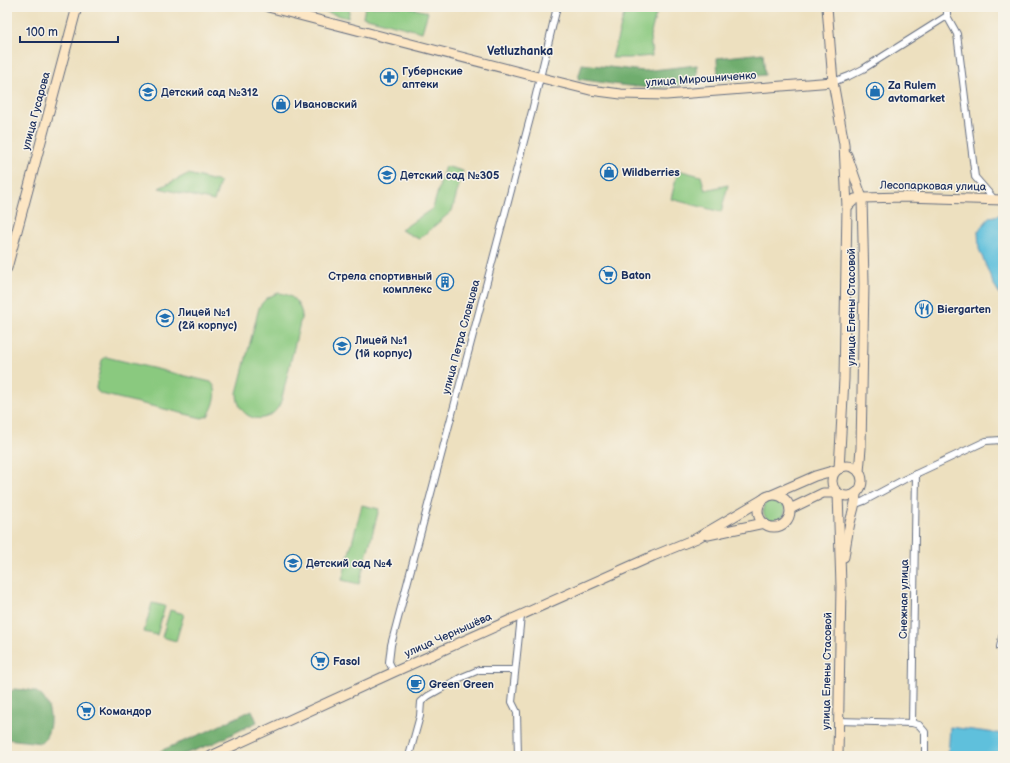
<svg xmlns="http://www.w3.org/2000/svg" width="1010" height="763" viewBox="0 0 1010 763" font-family="'Balsamiq Sans',sans-serif">
<style>
.green{fill:#8ac97f;stroke:#527c6e}
.forest{fill:#6fad6e;stroke:#456e66}
.water{fill:#5ec0dc;stroke:#3c789d}
.lines{fill:none;stroke-linecap:round;stroke-linejoin:round}
.street-casing{stroke:#646d80;stroke-width:8}
.secondary-casing{stroke:#646d80;stroke-width:11}
.street{stroke:#fff;stroke-width:6}
.secondary{stroke:#fce6c4;stroke-width:9}
.labels{text-anchor:middle;dominant-baseline:central;stroke-width:3;stroke-linejoin:round;paint-order:stroke}
.poi-label{font-size:11px;font-weight:bold;fill:#1b2f5e;stroke:#f7f3e8;text-anchor:start}
.street-label{font-size:11px;fill:#1b2f5e;stroke:#f7f3e8}
.neighbourhood-label{font-size:12px;font-weight:bold;fill:#1b2f5e;stroke:#f7f3e8}
</style>
<rect width="100%" height="100%" fill="#f7f3e8"/>
<filter id="ink" filterUnits="userSpaceOnUse"><feTurbulence type="fractalNoise" baseFrequency=".025" numOctaves="2"/><feDisplacementMap in="SourceGraphic" scale="8" xChannelSelector="R" yChannelSelector="G"/><feConvolveMatrix kernelMatrix="1 2 1 2 8 2 1 2 1" color-interpolation-filters="sRGB"/></filter>
<filter id="wash" filterUnits="userSpaceOnUse"><feTurbulence type="fractalNoise" baseFrequency=".012" numOctaves="4" result="noise"/><feDisplacementMap in="SourceGraphic" scale="16" xChannelSelector="R" yChannelSelector="G"/><feGaussianBlur stdDeviation="0.9" result="paint"/><feColorMatrix in="noise" values="0 0 0 0 0 0 0 0 0 0 0 0 0 0 0 0 0 1.4 0 .05"/><feComposite in="paint" operator="in"/></filter>
<g filter="url(#wash)">
<rect width="100%" height="100%" fill="#ede0bf"/>
<g class="green">
<path d="M308,7H350L348,18Z"/>
<path d="M365,7H407L428,12L422,32L363,17Z"/>
<path d="M626,7H658L650,36L652,56L629,58H612Z"/>
<path d="M445,166L463,171L452,211L419,239L401,230L433,208Z"/>
<path d="M678,170L701,176L705,190L728,185L721,212L671,199Z"/>
<path d="M188,174L220,182L214,201L159,188Z"/>
<path d="M279,293C292,294 299,302 302,314L281,402C270,428 237,422 237,393L259,308C264,299 269,296 279,293Z"/>
<path d="M106,357L211,382C220,391 214,406 208,416L202,418L101,394L97,391L96,387L102,360Z"/>
<circle cx="774" cy="510" r="11"/>
<path d="M362,505L379,509L359,584L342,580Z"/>
<path d="M152,603L165,606L157,635L144,632Z"/>
<path d="M170,610L184,614L176,641L162,637Z"/>
</g>
<g class="forest">
<path d="M763,53L765,75L718,80L717,58Z"/>
<path d="M582,64L644,71L697,65L698,83L650,88L620,85L578,79Z"/>
<path d="M14,689C20,690 28,689 34,691C53,698 55,731 41,743L7,739V699L8,694Z"/>
<path d="M252,710L257,722L212,744L179,756H162L160,751L206,732Z"/>
</g>
<g class="water">
<path d="M1003,214V299L993,283L979,249L978,231L990,217Z"/>
<path d="M950,727L1003,734V756H948Z"/>
</g>
</g>
<g filter="url(#ink)">
<g class="lines">
<defs>
<g id="street">
<path d="M947,16L957,34L975,177L994,199"/>
<path d="M833,82L849,76L863,69L947,16V7"/>
<path d="M856,504L864,501L905,479L986,441L1001,440L1003,451"/>
<path d="M1000,647L1003,633"/>
<path d="M394,672L389,662L391,645L532,111L557,7"/>
<path d="M838,721L912,723L919,725L925,732V756"/>
<path d="M912,723L916,474"/>
<path d="M409,756L420,716L421,702L428,696L460,678L479,670H515"/>
<path d="M518,756L517,712L512,702L521,616"/>
</g>
<g id="secondary">
<path d="M268,7L546,79L590,90L621,94L666,95L833,82"/>
<path d="M827,7L833,82L844,144L847,207L844,379L839,469"/>
<path d="M847,155L862,198L864,283L861,448L859,472"/>
<path d="M847,207L855,199L862,198L905,197L1003,200"/>
<path d="M7,268L77,7"/>
<circle cx="847" cy="481" r="15"/>
<circle cx="774" cy="511" r="16"/>
<path d="M790,509L823,493H838"/>
<path d="M708,535L764,523"/>
<path d="M844,557C846,543 848,529 852,515C854,506 856,503 856,494"/>
<path d="M211,756L394,672L653,556L697,538L767,497L815,476L839,469"/>
<path d="M838,756L841,586L838,493"/>
</g>
</defs>
<use href="#street" class="street-casing"/>
<use href="#secondary" class="secondary-casing"/>
<use href="#street" class="street"/>
<use href="#secondary" class="secondary"/>
</g>
</g>
<defs>
<symbol id="pharmacy-ring" viewBox="-11 -11 22 22"><circle r="9.5" fill="#f7f3e8" stroke="#1f6fb2" stroke-width="1.5"/><path d="M-2-6h4v4h4v4h-4v4h-4v-4h-4v-4h4Z" fill="#1f6fb2"/></symbol>
<symbol id="shop-ring" viewBox="-11 -11 22 22"><circle r="9.5" fill="#f7f3e8" stroke="#1f6fb2" stroke-width="1.5"/><path d="M-5-2.5h2.3a2.7 3.5 0 0 1 5.4 0H5L5.5 6h-11ZM-1.5-2.5h3a1.5 2.3 0 0 0-3 0Z" fill="#1f6fb2"/></symbol>
<symbol id="school-ring" viewBox="-11 -11 22 22"><circle r="9.5" fill="#f7f3e8" stroke="#1f6fb2" stroke-width="1.5"/><path d="M0-5L7-2L0 1L-7-2ZM-4 1L0 2.5L4 1V4Q0 6-4 4Z" fill="#1f6fb2"/></symbol>
<symbol id="supermarket-ring" viewBox="-11 -11 22 22"><circle r="9.5" fill="#f7f3e8" stroke="#1f6fb2" stroke-width="1.5"/><path d="M-6-5.5h2.5l.6 2H6L4.5 2H-2.5L-4.4-4H-6ZM-1.5 3.2a1.3 1.3 0 1 0 .1 0ZM3 3.2a1.3 1.3 0 1 0 .1 0Z" fill="#1f6fb2"/></symbol>
<symbol id="building-ring" viewBox="-11 -11 22 22"><circle r="9.5" fill="#f7f3e8" stroke="#1f6fb2" stroke-width="1.5"/><path d="M-4-6H4V6H1V3H-1V6H-4ZM-2.5-4.3h1.7v1.8h-1.7ZM.8-4.3h1.7v1.8H.8ZM-2.5-1h1.7V.8h-1.7ZM.8-1h1.7V.8H.8Z" fill="#1f6fb2"/></symbol>
<symbol id="restaurant-ring" viewBox="-11 -11 22 22"><circle r="9.5" fill="#f7f3e8" stroke="#1f6fb2" stroke-width="1.5"/><path d="M-5-6h1v4h1v-4h1v4h1v-4h1v5L-1.5 .5V6h-2V.5L-5-1ZM5-6V6H3V1.5H1.5Q1.5-4 5-6Z" fill="#1f6fb2"/></symbol>
<symbol id="cafe-ring" viewBox="-11 -11 22 22"><circle r="9.5" fill="#f7f3e8" stroke="#1f6fb2" stroke-width="1.5"/><path d="M-5.5-4.5H6V0H3Q3 3.5 0 3.5H-2.5Q-5.5 3.5-5.5 0ZM3-3.2v2h1.7v-2ZM-6 4.5H4V6H-6Z" fill="#1f6fb2"/></symbol>
</defs>
<g fill-rule="evenodd">
<use href="#pharmacy-ring" x="379" y="67" width="20" height="20"/>
<use href="#shop-ring" x="865" y="81" width="20" height="20"/>
<use href="#school-ring" x="138" y="82" width="20" height="20"/>
<use href="#shop-ring" x="271" y="94" width="20" height="20"/>
<use href="#shop-ring" x="599" y="162" width="20" height="20"/>
<use href="#school-ring" x="377" y="165" width="20" height="20"/>
<use href="#supermarket-ring" x="598" y="265" width="20" height="20"/>
<use href="#building-ring" x="435" y="272" width="20" height="20"/>
<use href="#restaurant-ring" x="914" y="299" width="20" height="20"/>
<use href="#school-ring" x="155" y="308" width="20" height="20"/>
<use href="#school-ring" x="332" y="336" width="20" height="20"/>
<use href="#school-ring" x="283" y="553" width="20" height="20"/>
<use href="#supermarket-ring" x="310" y="651" width="20" height="20"/>
<use href="#cafe-ring" x="406" y="674" width="20" height="20"/>
<use href="#supermarket-ring" x="76" y="701" width="20" height="20"/>
</g>
<g class="labels">
<g class="poi-label">
<text x="402" y="71">Губернские<tspan x="402" dy="13">аптеки</tspan></text>
<text x="888" y="85">Za Rulem<tspan x="888" dy="13">avtomarket</tspan></text>
<text x="161" y="92">Детский сад №312</text>
<text x="294" y="104">Ивановский</text>
<text x="622" y="172">Wildberries</text>
<text x="400" y="175">Детский сад №305</text>
<text x="621" y="275">Baton</text>
<text x="432" y="276" text-anchor="end">Стрела спортивный<tspan x="432" dy="13">комплекс</tspan></text>
<text x="937" y="309">Biergarten</text>
<text x="178" y="312">Лицей №1<tspan x="178" dy="13">(2й корпус)</tspan></text>
<text x="355" y="340">Лицей №1<tspan x="355" dy="13">(1й корпус)</tspan></text>
<text x="306" y="563">Детский сад №4</text>
<text x="333" y="661">Fasol</text>
<text x="429" y="684">Green Green</text>
<text x="99" y="711">Командор</text>
</g>
<g class="street-label">
<text transform="translate(701 79) rotate(-4)">улица Мирошниченко</text>
<text transform="translate(36 111) rotate(-75)">улица Гусарова</text>
<text transform="translate(933 186) rotate(1)">Лесопарковая улица</text>
<text transform="translate(851 307) rotate(-90)">улица Елены Стасовой</text>
<text transform="translate(461 337) rotate(-75)">улица Петра Словцова</text>
<text transform="translate(904 599) rotate(-89)">Снежная улица</text>
<text transform="translate(448 635) rotate(-24)">улица Чернышёва</text>
<text transform="translate(827 671) rotate(-89)">улица Елены Стасовой</text>
</g>
<g class="neighbourhood-label">
<text x="520" y="51">Vetluzhanka</text>
</g>
</g>
<rect width="1010" height="763" fill="none" stroke="#f7f3e8" stroke-width="24"/>
<path d="M20 36v6h98v-6" fill="none" stroke="#1b2f5e" stroke-width="2"/>
<text x="26" y="36" font-size="12" fill="#1b2f5e" stroke="#f7f3e8" stroke-width="3" paint-order="stroke">100 m</text>
</svg>
